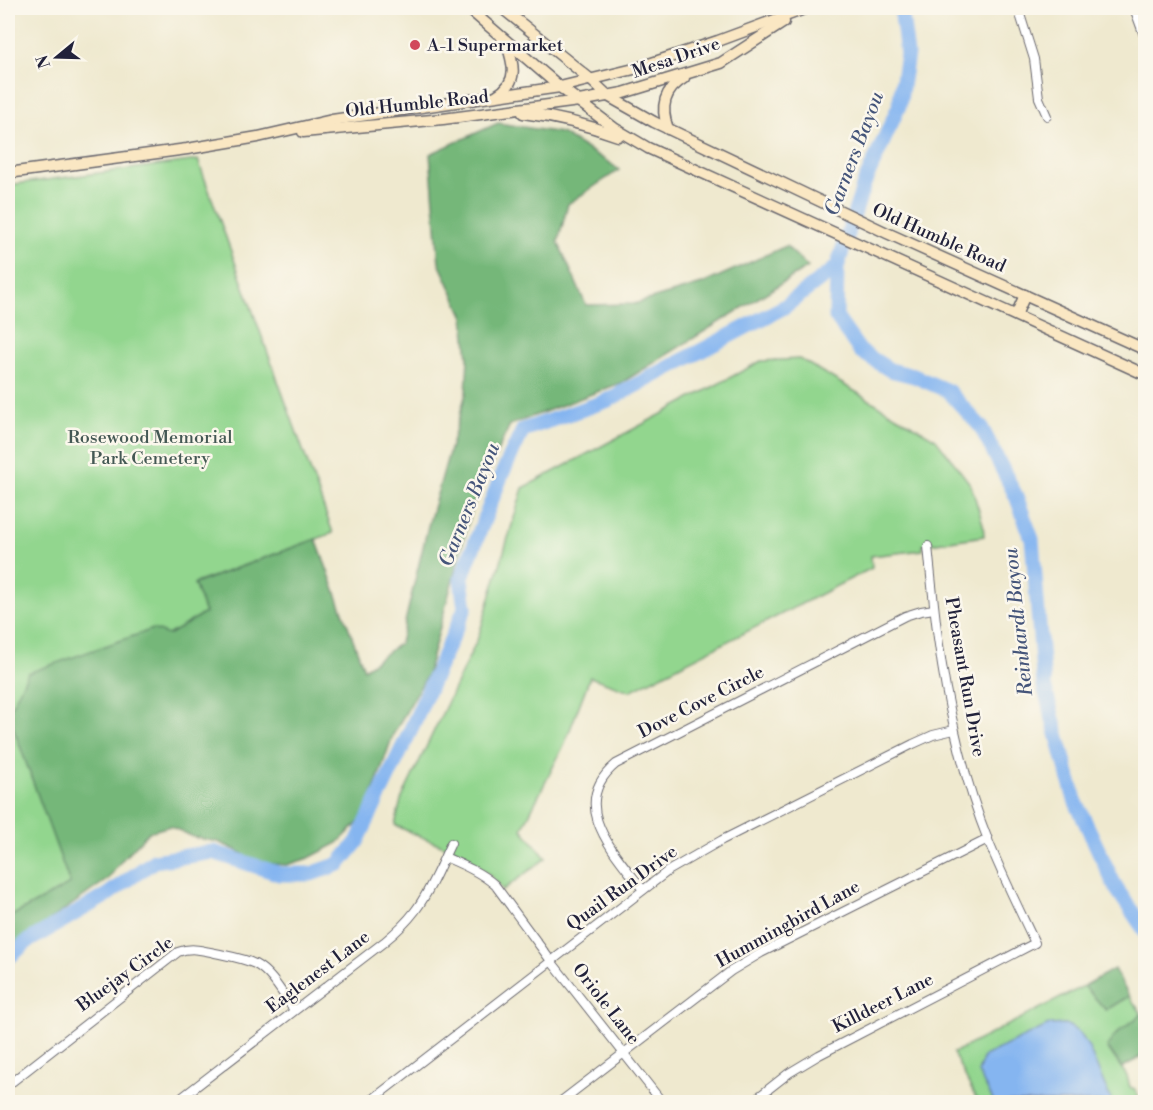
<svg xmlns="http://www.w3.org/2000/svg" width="1153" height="1110" viewBox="0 0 1153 1110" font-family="'Libre Bodoni',serif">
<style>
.green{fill:#92d68e;stroke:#5a7c64;stroke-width:1.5}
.forest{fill:#75b779;stroke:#4c6c5a;stroke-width:1.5}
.water{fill:#85b5f0;stroke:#546c96;stroke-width:1.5}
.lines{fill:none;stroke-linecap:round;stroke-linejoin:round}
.river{stroke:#85b5f0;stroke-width:15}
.street-casing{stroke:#6a686f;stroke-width:10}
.secondary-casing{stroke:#6a686f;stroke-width:13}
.street{stroke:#fff;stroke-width:8}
.secondary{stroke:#fae7c3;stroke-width:10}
.poi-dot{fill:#d1495b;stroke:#fbf7ec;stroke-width:2}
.labels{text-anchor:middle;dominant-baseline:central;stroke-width:5;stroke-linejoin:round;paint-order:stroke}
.poi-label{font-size:18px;fill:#22223b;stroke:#fbf7ec;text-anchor:start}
.street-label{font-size:18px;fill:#22223b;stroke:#fbf7ec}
.park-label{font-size:18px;fill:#445854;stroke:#fbf7ec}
.water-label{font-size:20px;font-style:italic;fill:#45557a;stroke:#fbf7ec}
</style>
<rect width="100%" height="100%" fill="#fbf7ec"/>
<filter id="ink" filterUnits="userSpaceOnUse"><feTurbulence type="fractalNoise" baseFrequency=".0167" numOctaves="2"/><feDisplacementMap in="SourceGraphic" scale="12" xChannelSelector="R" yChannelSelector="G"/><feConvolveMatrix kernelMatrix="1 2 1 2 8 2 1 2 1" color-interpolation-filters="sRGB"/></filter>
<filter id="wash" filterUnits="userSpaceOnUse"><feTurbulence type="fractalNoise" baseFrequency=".008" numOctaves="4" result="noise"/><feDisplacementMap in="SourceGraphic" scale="24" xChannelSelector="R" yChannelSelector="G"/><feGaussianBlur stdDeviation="1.35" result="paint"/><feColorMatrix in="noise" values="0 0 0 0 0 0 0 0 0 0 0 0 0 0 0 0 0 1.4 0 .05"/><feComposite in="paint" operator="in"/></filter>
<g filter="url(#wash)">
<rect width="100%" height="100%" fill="#efe9cf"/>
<g class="green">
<path d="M198,160L333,533L195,583L205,613L168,635L8,713L71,884L8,918V185Z"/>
<path d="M800,359L936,439L971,485L983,524L984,536L923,545V550L871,556L872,568L630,691L590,677L565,743L522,829L546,858L503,890C497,882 490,875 482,869C473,862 458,861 454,850L414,834L395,825L401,800L478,638L523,488L761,361Z"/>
<path d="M1084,986L1106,1010L1129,996L1142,1014L1118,1032L1107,1047L1127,1076L1130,1087L1134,1089L1142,1102H978L953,1053Z"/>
</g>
<g class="forest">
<path d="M498,123L561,133L610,163L619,170L568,204L558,242L586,305L634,304L702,284L786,246L808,267L623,382L510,425L475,498L427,675L393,735L371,798L360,821L338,843L309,858L287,865L257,863L236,850L218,842L193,837L170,826L149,832L122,860L108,879L8,950V918L70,884L8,713L28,673L153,629L168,635L205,613L194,584L316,539L364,669L400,643L428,526L466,393L468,358L464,317L439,263L430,154Z"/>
<path d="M1114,969L1129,996L1106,1010L1084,986Z"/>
<path d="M1142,1014L1145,1019V1054L1122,1068L1107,1046L1118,1032Z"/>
</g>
<path class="water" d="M1066,1024L1080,1033L1088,1046L1112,1102H994L978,1072L984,1056L1049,1025Z"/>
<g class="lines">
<g class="river">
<path d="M837,267L836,317L860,351L890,370L914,376L948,391L981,427L1016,496L1032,539L1044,686L1075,800L1116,888L1146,932"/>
<path d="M8,958L28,941L107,895L154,861L213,852L280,874H311L339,864L357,842L406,740L465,608L461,579L502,474L523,430L606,401L784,307L837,267L864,184L899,106L907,54L901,8"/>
</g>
</g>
</g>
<g filter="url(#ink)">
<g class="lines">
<defs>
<g id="street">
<path d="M1018,8L1034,59L1039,98L1047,116"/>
<path d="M1134,8L1146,41"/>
<path d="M445,857C463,865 480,872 495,885L551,961L662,1102"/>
<path d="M643,890C616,854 566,805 616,764L905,616L921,611L934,609"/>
<path d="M8,1085L178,952C191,947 201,950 215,953C228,956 243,958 255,964C272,973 283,995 294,1010"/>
<path d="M176,1102L384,942C395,933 406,923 415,911C430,891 440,866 451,843"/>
<path d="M369,1102L668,871L722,840L913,744L933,735L954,730"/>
<path d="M560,1102L731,971L761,953L988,839"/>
<path d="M752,1102L789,1073L819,1055L1035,943C1019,909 1002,875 988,840C974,805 963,767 955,731C940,670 934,608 928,546"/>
</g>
<g id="secondary">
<path d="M468,8L560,87L614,128L648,148L1146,375"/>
<path d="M502,8L590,79L608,96L654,122L887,233L1146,350"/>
<path d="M497,95C520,82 513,62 506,41"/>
<path d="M523,113C556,117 588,125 618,136"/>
<path d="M668,129C660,107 664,90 684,78"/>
<path d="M303,132L443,119L579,101L623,93L721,63L784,22"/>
<path d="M8,173L187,149L258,137L332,120L560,87L634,69L718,41L807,8"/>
<path d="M1016,315L1025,295"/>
</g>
</defs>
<use href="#street" class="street-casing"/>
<use href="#secondary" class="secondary-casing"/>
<use href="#street" class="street"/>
<use href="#secondary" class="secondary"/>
</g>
</g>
<circle class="poi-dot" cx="415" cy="45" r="6"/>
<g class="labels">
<g class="poi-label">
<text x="427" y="45">A-1 Supermarket</text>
</g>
<g class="street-label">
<text transform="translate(676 58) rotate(-19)">Mesa Drive</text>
<text transform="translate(417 104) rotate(-6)">Old Humble Road</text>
<text transform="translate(939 238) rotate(24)">Old Humble Road</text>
<text transform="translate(965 677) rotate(80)">Pheasant Run Drive</text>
<text transform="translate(701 702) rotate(-27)">Dove Cove Circle</text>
<text transform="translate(622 888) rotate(-36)">Quail Run Drive</text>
<text transform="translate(788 924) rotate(-29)">Hummingbird Lane</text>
<text transform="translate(318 972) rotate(-37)">Eaglenest Lane</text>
<text transform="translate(125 974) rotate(-36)">Bluejay Circle</text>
<text transform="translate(883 1003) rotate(-27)">Killdeer Lane</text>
<text transform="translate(606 1004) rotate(52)">Oriole Lane</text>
</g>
<g class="park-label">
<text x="150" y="437">Rosewood Memorial<tspan x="150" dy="21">Park Cemetery</tspan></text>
</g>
<g class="water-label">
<text transform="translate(855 154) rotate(-69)">Garners Bayou</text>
<text transform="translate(470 505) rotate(-68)">Garners Bayou</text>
<text transform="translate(1019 622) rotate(-96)">Reinhardt Bayou</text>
</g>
</g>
<rect width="1153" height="1110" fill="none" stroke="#fbf7ec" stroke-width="30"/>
<g transform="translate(57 57) rotate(251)" stroke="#fbf7ec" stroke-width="4.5" paint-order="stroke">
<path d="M0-4.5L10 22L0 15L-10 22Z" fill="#22223b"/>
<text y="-9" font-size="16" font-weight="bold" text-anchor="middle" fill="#22223b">N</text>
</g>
</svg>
